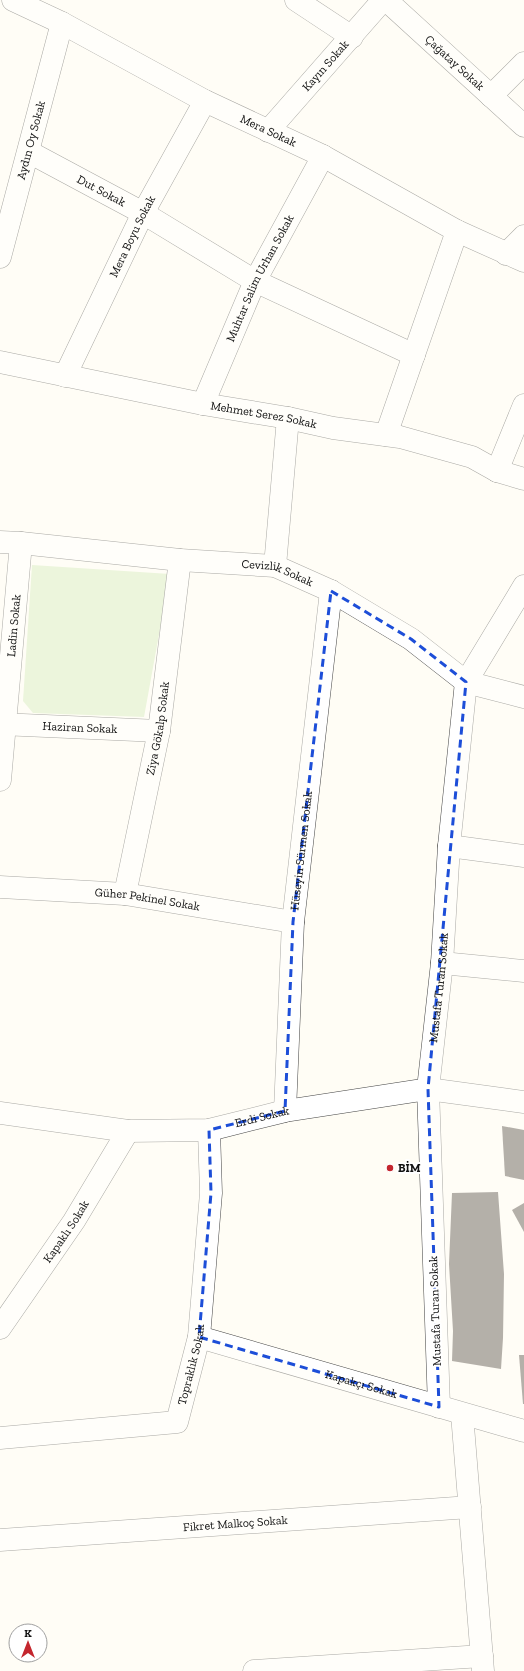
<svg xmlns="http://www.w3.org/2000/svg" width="524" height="1671" viewBox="0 0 524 1671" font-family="'Zilla Slab',serif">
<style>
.green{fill:#d5ebbd}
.building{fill:#5a524d}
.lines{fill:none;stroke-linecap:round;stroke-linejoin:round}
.minor-casing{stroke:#444;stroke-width:23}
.minor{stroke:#fff;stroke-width:22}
.marked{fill:none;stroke:#1d4ed8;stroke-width:3;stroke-dasharray:8 5;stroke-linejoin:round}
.poi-dot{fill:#c4262e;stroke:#fff;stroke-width:1.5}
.labels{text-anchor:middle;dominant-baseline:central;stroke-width:4;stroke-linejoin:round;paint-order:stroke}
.street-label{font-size:12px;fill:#111;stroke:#fff}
.poi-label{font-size:12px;font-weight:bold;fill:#111;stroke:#fff;text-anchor:start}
</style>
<rect width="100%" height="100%" fill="#fffdf5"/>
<path class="green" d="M32,565L170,574L144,717L33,713L23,701Z"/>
<g class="building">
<path d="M502,1126L524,1130V1180L505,1176Z"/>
<path d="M498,1192L504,1274L503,1338L501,1369L452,1361L453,1331L449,1264L452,1193Z"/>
<path d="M524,1203V1232L512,1210Z"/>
<path d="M519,1355H524V1404H523Z"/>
</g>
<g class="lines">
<defs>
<g id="minor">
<path id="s1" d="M13,0L62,23L205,101L323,156L457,231L524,261"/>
<path d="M296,0L352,37"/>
<path id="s2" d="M386,0L524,126"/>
<path d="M491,96L524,63"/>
<path id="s3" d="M268,131L383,0"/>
<path id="s4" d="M29,152L143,213L255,281L414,355"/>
<path d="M506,254L524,236"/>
<path id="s5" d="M0,257L62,23"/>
<path id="s6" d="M0,362L203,404L288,418L333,428L400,437L472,457L497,471L524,479"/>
<path id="s7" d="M65,376L143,213L205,101"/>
<path id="s8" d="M203,404L255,281L323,156"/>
<path d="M386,435L457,231"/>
<path d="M497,471L524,405"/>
<path id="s9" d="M0,542L21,543L180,560L275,566L331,591L411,639L466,682L524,697"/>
<path d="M275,566L288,418"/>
<path id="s10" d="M0,724L159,731"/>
<path id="s11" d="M0,780L21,543"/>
<path d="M449,846L524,856"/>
<path id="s12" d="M0,887L125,894L293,922"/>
<path id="s13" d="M125,894L159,731L180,560"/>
<path d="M442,963L524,971"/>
<path id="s14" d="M285,1111L293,922L331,591"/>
<path id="s15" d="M0,1113L128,1131L209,1130L285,1111L428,1089L524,1102"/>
<path id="s16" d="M0,1328L74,1221L128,1131"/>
<path id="s17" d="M199,1337L524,1431"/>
<path id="s18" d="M439,1407L428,1089L442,963L449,846L466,682L524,586"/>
<path d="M462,1414L483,1671"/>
<path id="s19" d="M0,1438L177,1422L199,1337L211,1193L209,1130"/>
<path id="s20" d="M0,1540L470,1507"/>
<path d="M254,1671L482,1656"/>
</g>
</defs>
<use href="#minor" class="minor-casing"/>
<use href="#minor" class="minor"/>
</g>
<path d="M0 0H524V1671H0ZM331,591L411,639L466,682L428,1089L439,1407L199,1337L211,1193L209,1130L285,1111L293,922Z" fill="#fffdf5" fill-opacity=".55" fill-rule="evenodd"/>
<path class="marked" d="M331,591L411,639L466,682L428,1089L439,1407L199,1337L211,1193L209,1130L285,1111L293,922Z"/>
<circle class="poi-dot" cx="390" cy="1168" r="4"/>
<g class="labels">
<g class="street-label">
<text stroke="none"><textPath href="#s2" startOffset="93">Çağatay Sokak</textPath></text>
<text stroke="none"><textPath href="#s3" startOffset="87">Kayın Sokak</textPath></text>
<text stroke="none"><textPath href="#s1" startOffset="287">Mera Sokak</textPath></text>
<text stroke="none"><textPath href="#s5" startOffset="121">Aydın Oy Sokak</textPath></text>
<text stroke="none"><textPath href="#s4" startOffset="82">Dut Sokak</textPath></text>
<text stroke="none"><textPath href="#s7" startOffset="155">Mera Boyu Sokak</textPath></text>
<text stroke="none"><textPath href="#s8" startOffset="138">Muhtar Salim Urhan Sokak</textPath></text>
<text stroke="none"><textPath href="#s6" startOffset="269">Mehmet Serez Sokak</textPath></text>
<text stroke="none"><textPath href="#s9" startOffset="280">Cevizlik Sokak</textPath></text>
<text stroke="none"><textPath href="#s11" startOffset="155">Ladin Sokak</textPath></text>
<text stroke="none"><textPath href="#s10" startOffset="80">Haziran Sokak</textPath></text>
<text stroke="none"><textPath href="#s13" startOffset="169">Ziya Gökalp Sokak</textPath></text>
<text stroke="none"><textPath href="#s14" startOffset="261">Hüseyin Sürmen Sokak</textPath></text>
<text stroke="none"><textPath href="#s12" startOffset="148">Güher Pekinel Sokak</textPath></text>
<text stroke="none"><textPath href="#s18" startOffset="420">Mustafa Turan Sokak</textPath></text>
<text stroke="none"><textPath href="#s15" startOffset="265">Erdi Sokak</textPath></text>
<text stroke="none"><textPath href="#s16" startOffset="117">Kapaklı Sokak</textPath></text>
<text transform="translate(435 1311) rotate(-92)">Mustafa Turan Sokak</text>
<text stroke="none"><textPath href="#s19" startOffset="237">Topraklık Sokak</textPath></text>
<text stroke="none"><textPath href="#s17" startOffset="169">Kapakçı Sokak</textPath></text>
<text stroke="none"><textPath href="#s20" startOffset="236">Fikret Malkoç Sokak</textPath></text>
</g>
<g class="poi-label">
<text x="398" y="1168">BİM</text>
</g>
</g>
<g transform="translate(28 1643)"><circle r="19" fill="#ffffff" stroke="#a0a0a0"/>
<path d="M0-3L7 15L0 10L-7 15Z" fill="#c4262e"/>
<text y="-6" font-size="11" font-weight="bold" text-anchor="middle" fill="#111111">K</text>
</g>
</svg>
